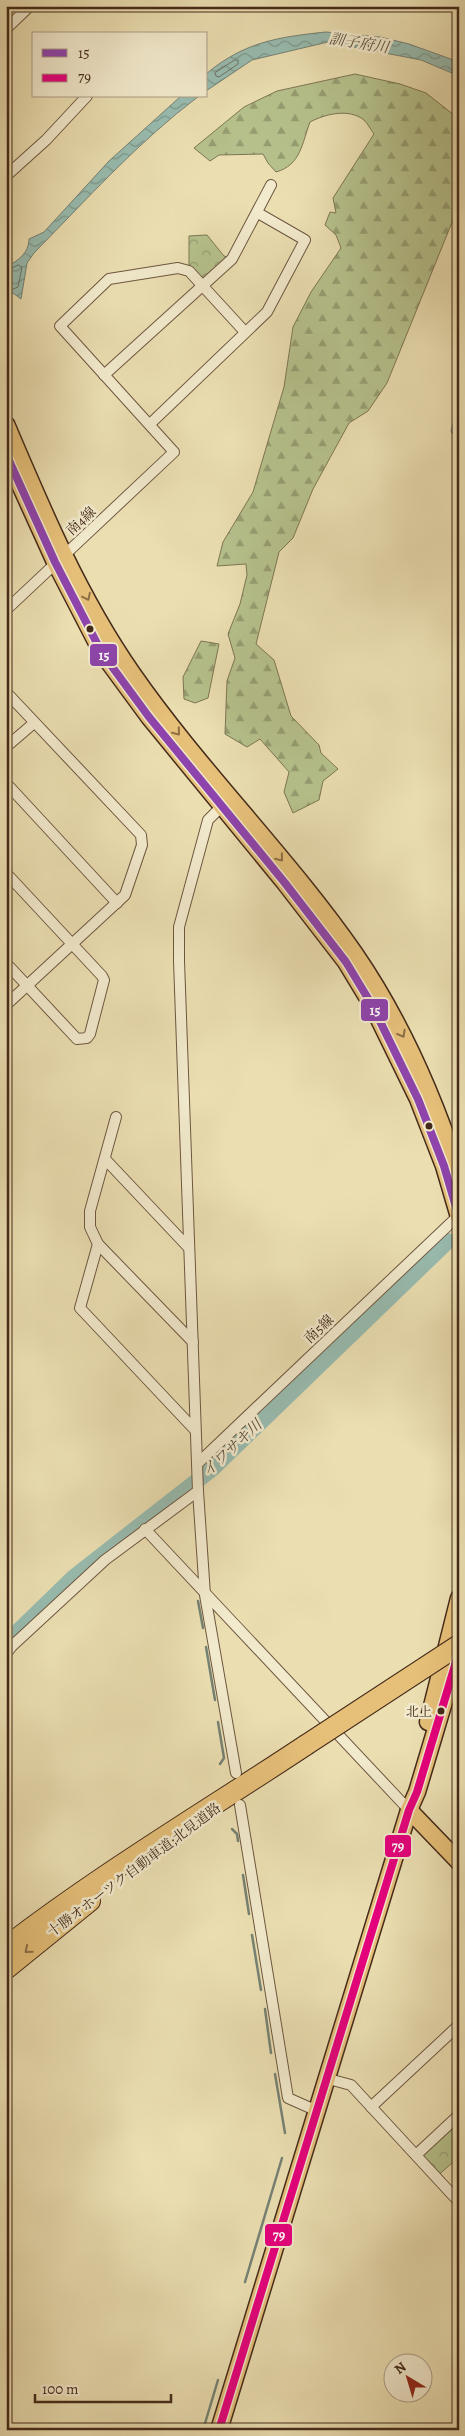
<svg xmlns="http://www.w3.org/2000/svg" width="465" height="2436" viewBox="0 0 465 2436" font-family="Alegreya,'Noto Serif JP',serif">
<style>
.forest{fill:url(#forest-firs);stroke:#7d7654}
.park{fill:url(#park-crowns);stroke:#7d7654}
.water{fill:url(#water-waves);stroke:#768274}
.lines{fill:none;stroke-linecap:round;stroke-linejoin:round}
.shore{stroke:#6e7365;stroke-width:1}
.stream{stroke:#768274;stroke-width:2.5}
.river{stroke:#98bcb0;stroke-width:16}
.minor-casing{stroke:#6e5740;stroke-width:12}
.primary-casing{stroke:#442a1a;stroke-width:19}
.motorway-casing{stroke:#442a1a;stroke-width:22}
.minor{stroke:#f2eacd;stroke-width:10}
.primary{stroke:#e6c079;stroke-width:16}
.motorway{stroke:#e6c079;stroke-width:20}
.motorway-bridge-casing{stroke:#442a1a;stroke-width:22;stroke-linecap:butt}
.motorway-bridge{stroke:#e6c079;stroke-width:20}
.bus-1-casing{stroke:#f2eacd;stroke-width:11}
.bus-2-casing{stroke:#f2eacd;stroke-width:11}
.bus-1{stroke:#8e44ad;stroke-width:8}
.bus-2{stroke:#e5007d;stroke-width:8}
.oneway{stroke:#8d6e45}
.bus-dot{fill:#442a1a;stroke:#f2eacd;stroke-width:2}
.labels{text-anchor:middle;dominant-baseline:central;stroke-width:5;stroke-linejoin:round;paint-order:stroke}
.bus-label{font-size:13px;fill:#442a1a;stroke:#f2eacd;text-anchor:end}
.street-label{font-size:14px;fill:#442a1a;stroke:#f2eacd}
.water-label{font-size:15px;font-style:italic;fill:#594e40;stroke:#f2eacd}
.line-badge{stroke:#f2eacd;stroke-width:2}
.badge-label{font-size:14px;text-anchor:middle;font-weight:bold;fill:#fff}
</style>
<defs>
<pattern id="forest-firs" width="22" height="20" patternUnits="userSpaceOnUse" patternTransform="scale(1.25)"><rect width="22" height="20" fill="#b6c28d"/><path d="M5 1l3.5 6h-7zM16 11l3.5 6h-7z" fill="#969e72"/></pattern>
<pattern id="park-crowns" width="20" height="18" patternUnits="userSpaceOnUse" patternTransform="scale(1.25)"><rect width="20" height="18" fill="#b6c28d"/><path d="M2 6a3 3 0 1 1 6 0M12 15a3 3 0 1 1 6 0" fill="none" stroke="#969e72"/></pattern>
<pattern id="water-waves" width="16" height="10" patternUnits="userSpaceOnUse" patternTransform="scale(1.25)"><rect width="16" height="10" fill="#98bcb0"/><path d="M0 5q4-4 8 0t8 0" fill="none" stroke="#7e998e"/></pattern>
</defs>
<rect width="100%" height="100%" fill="#ebdfb2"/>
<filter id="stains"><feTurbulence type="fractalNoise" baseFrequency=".004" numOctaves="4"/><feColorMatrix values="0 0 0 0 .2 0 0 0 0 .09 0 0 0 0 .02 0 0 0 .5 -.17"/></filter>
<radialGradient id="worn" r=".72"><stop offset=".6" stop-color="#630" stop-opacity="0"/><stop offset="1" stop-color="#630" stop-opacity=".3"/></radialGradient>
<g class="forest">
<path d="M355,74L400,84L426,93L459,119V205L387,383L368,411L349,423L313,489L293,538L279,552L256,644L274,660L291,716L319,745L321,753L338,769L323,781L319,800L293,813L284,792L289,772L260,739L247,747L225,734L227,681L235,658L228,634L240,604L247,575L246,564L217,566L223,542L253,492L284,387L293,327L311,292L341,248L336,235L325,225L330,212L336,213L333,198L374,134C371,130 368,124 364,120C349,108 325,114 310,122C302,143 301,165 276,172L268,163L263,154L219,155L210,161L194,148L244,107L277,91Z"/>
<path d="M201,641L219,644L208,698L195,703L184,699L183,677Z"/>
</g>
<g class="park">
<path d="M207,235L224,256L232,259L200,285L189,271V236Z"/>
<path d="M453,2120L459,2125V2157L436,2177L416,2155Z"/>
</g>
<g class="water">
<path d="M326,32L380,37L409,44L459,62V76L421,60L328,42L252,60L206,91V74C244,42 278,37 326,32Z"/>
<path d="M181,96H199C139,141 87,199 34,253L27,263L21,299L13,293L6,298V267C18,261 29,253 29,239L44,232L109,161Z"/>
<path d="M459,419V442L451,432L453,423Z"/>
</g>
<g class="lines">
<g class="shore">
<path d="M235,60H238V64L219,77L216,76L215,73Z"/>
<path d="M6,271L18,265L22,267L18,287L6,292"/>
</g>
<g class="stream">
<path d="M189,1487V1491"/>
<path d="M198,1601L203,1628"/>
<path d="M206,1647L215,1700"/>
<path d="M218,1722L224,1758L220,1764"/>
<path d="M232,1829L237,1834L238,1841"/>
<path d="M243,1875L249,1914"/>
<path d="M252,1935L261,1990"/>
<path d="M265,2009L271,2053"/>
<path d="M275,2074L285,2133"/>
<path d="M245,2282L282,2158"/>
<path d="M203,2430L218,2380"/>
</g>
<path class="river" d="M6,1643L74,1577L212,1469L448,1241"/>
<defs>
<g id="minor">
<path d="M6,29L30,6"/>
<path d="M6,176L46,140L87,96"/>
<path d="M104,375L232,259L271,185"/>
<path d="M150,424L267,312L305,240L258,213"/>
<path d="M6,610L174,452L60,326L109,279L178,268L189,271L245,332"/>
<path d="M6,692L141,835L142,845L125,895L6,1005"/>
<path d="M6,747L34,723"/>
<path d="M6,783L117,903"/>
<path d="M224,804L208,820L179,927V961L198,1491L205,1595L236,1773"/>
<path d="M6,873L102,976L104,980L90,1034L87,1038L77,1039L6,963"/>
<path d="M105,1159L189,1248"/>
<path d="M98,1244L90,1227V1211L116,1117"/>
<path d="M193,1342L98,1244L80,1308L195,1430"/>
<path d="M198,1463L458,1216"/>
<path d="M145,1529L409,1810"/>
<path d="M6,1654L12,1646L105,1560L198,1491"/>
<path d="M240,1805L288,2098L315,2110"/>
<path d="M325,2078L351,2085L459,2202"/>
<path d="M371,2107L459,2025"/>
<path d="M416,2155L459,2115"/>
</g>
<g id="primary">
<path d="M6,424C42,509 79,597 132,673C200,771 287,856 355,954C401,1021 434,1097 459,1174"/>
<path d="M6,454L55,562L102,653L149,717L285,883L346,962L372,1005L418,1099L444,1166L459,1217"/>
<path d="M428,1722L459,1598"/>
<path d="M409,1810L459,1862"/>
<path d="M219,2430L409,1810L417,1792L459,1652"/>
</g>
<g id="motorway">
<path d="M443,1664L459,1674"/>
<path d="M6,1947C102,1873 205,1812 306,1745"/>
<path d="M6,1969L90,1901"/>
</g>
</defs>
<use href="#minor" class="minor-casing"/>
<use href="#primary" class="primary-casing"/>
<use href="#motorway" class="motorway-casing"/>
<use href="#minor" class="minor"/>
<use href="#primary" class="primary"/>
<use href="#motorway" class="motorway"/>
<defs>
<path id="motorway-bridge" d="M306,1745L459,1645"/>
</defs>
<use href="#motorway-bridge" class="motorway-bridge-casing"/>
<use href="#motorway-bridge" class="motorway-bridge"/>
<defs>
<path id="bus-1" d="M6,454L55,562L102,653L149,717L285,883L346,962L372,1005L418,1099L444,1166L459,1217"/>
<path id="bus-2" d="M219,2430L409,1810L417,1792L459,1652"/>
</defs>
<use href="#bus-1" class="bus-1-casing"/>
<use href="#bus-2" class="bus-2-casing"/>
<use href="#bus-1" class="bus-1"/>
<use href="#bus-2" class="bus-2"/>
</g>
<defs><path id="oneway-chevron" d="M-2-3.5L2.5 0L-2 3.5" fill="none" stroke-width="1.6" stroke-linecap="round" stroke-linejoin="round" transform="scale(1.25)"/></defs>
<g class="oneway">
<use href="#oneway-chevron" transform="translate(87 597) rotate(64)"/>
<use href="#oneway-chevron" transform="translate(177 732) rotate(51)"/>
<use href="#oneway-chevron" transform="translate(280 858) rotate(51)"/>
<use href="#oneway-chevron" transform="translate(402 1034) rotate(61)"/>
<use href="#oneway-chevron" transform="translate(28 1950) rotate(140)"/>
</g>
<g class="bus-dot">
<circle cx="90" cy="629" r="4.5"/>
<circle cx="429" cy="1126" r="4.5"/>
<circle cx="441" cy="1711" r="4.5"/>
</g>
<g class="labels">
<g class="bus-label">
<text x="432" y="1711">北上</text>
</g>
<g class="street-label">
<text transform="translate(81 521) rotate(-43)">南4線</text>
<text transform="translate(319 1329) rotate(-43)">南5線</text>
<text transform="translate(134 1870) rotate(-37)">十勝オホーツク自動車道;北見道路</text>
</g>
<g class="water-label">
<text transform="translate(359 43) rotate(9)">訓子府川</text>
<text transform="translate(232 1448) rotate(-43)">イワサキ川</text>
</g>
</g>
<g class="line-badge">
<rect x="89" y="643" width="29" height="24" rx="5" fill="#8e44ad"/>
<rect x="360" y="998" width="29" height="24" rx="5" fill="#8e44ad"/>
<rect x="384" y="1834" width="28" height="24" rx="5" fill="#e5007d"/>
<rect x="264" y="2223" width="29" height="24" rx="5" fill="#e5007d"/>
</g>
<g class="badge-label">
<text x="104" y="660">15</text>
<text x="375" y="1015">15</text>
<text x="398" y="1851">79</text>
<text x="279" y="2240">79</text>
</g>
<rect width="465" height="2436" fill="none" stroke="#ebdfb2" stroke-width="25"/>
<rect x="8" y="8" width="450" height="2421" fill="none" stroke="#442a1a" stroke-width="2.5"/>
<rect x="12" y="12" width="440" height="2411" fill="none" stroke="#442a1a"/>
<rect x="32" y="32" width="175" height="65" fill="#f2eacd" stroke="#ac9d85"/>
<rect x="42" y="49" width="25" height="8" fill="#8e44ad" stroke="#ac9d85"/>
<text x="78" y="58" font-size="15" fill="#442a1a">15</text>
<rect x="42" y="74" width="25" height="8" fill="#e5007d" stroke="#ac9d85"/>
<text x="78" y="82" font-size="15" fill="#442a1a">79</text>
<g transform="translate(408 2378) rotate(322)"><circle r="24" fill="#f2eacd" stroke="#ac9d85"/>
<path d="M0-4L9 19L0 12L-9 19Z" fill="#8f2418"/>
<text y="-8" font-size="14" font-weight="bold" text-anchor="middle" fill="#442a1a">N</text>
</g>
<path d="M35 2394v8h136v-8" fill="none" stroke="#442a1a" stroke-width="2.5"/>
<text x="42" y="2394" font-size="15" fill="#442a1a" stroke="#f2eacd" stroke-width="4" paint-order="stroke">100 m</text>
<rect width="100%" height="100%" filter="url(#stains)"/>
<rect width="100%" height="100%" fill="url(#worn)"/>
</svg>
